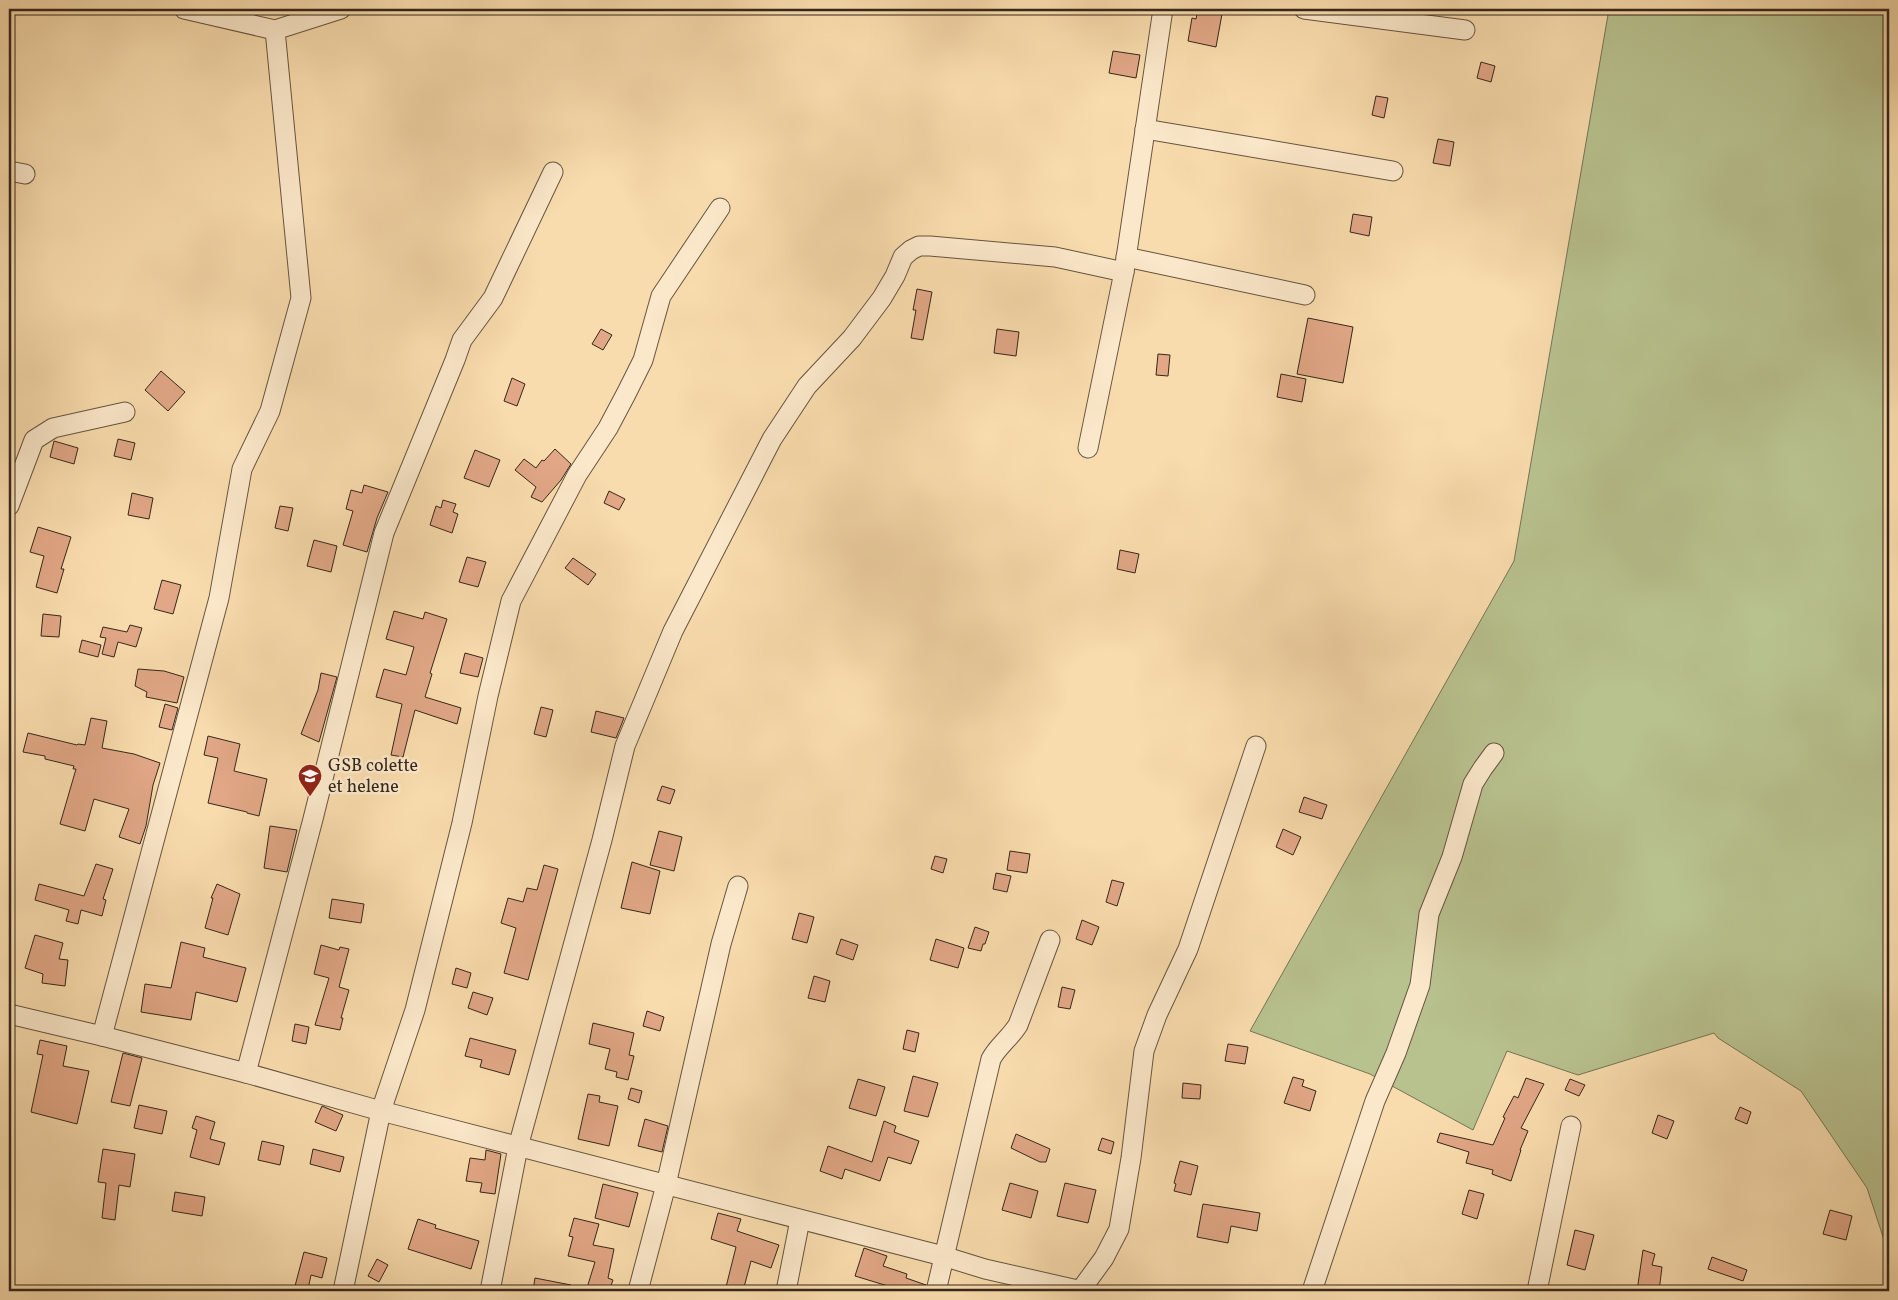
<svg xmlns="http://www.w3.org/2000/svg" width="1898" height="1300" viewBox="0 0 1898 1300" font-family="Vollkorn,serif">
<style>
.green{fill:#b8c28f;stroke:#767456}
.building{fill:#e1a786;stroke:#35271c}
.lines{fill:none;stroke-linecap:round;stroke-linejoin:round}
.minor-casing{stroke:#665440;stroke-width:21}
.minor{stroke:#fbe8ca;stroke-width:19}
.labels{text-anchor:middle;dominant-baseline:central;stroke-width:5;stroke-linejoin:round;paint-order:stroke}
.poi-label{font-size:18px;fill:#35271c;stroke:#fbe8ca;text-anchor:start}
</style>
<rect width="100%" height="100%" fill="#f9dcad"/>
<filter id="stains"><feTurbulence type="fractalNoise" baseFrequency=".004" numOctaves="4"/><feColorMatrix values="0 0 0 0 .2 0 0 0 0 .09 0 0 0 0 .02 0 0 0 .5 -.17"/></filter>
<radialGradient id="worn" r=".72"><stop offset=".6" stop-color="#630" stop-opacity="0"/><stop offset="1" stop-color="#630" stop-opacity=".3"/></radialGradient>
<path class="green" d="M1609,9H1889V1255L1867,1188L1801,1091L1718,1038L1714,1033L1578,1075L1507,1051L1473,1130L1370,1074L1250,1031L1514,561Z"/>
<g class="building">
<path d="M1198,9L1222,14L1216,47L1188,41L1192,18L1196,19Z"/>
<path d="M1113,51L1140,55L1136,78L1109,73Z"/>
<path d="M1481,62L1495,66L1491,82L1477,78Z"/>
<path d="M1376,96L1388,98L1384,118L1372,115Z"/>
<path d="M1438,139L1454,142L1450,166L1433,163Z"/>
<path d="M1353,214L1372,217L1369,236L1350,232Z"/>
<path d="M917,289L932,292L923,340L911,338L916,310H913Z"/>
<path d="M1308,318L1353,327L1343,383L1297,374Z"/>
<path d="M601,329L612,335L603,350L592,344Z"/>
<path d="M997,329L1019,332L1016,356L994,353Z"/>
<path d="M1158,354L1170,355L1168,376L1156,375Z"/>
<path d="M161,371L185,392L168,411L145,390Z"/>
<path d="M1281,374L1306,379L1302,402L1277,397Z"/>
<path d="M512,378L525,384L517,406L504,401Z"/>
<path d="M118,439L135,443L131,460L114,456Z"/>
<path d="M54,441L78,448L74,464L50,457Z"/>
<path d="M555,449L571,464L561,480L542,502L531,497L536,487L515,470L524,459L536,468L542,460L544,461Z"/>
<path d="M475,450L500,460L489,487L464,478Z"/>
<path d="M364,485L388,492L377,518L367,552L343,545L353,511L346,509L351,490L362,493Z"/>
<path d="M609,491L625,499L619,510L604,503Z"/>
<path d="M132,493L153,498L149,519L128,515Z"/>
<path d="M443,500L456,504L453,512L458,514L452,533L430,525L436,506L441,508Z"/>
<path d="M280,506L293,508L288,531L275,528Z"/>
<path d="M38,527L71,537L61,569H64L57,593L36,587L44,556L30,552Z"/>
<path d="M314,540L337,546L331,572L307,566Z"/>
<path d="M1120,550L1139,554L1135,573L1117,569Z"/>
<path d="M467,557L486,562L478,587L459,582Z"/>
<path d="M573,558L596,574L588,585L565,568Z"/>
<path d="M162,580L181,585L173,614L154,609Z"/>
<path d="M394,611L423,619L425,612L447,619L430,673L432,674L425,697L461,708L457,724L415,710L403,757L391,755L402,704L376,697L384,669L406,675L414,647L386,639Z"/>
<path d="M43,614L61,616L59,637L41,636Z"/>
<path d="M130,625L142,628L136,647L118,642L114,657L102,654L106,638L100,637L103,627L127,632Z"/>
<path d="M82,640L101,645L98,657L79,652Z"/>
<path d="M465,653L483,658L478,677L460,673Z"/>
<path d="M138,669L164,671L184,677L177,703L146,697L147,692L135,686Z"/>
<path d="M321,673L337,677L319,742L301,734L318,690Z"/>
<path d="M165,704L178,708L172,730L159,727Z"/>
<path d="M541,707L553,710L546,737L534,734Z"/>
<path d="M596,711L624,718L616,738L591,732Z"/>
<path d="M91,718L107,721L102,748L134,754L160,763L153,785L146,826L140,844L119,837L129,809L94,799L85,831L60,824L76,769H73L74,766L45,759V756L23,752L28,733L77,745L78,744L85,745Z"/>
<path d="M208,736L240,744L234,771L267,779L259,816L247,813V812L208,803L218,758L204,755Z"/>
<path d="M662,786L675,790L670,804L657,800Z"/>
<path d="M1304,797L1327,805L1322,819L1299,812Z"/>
<path d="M270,826L297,830L287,872L264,868Z"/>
<path d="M1283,829L1301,837L1293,855L1276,847Z"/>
<path d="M659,831L682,837L674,871L650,865Z"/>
<path d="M1010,851L1030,854L1027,873L1007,870Z"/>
<path d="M935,856L947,859L943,873L931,869Z"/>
<path d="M632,862L660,871L650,914L621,908Z"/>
<path d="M96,864L113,869L103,899L106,900L102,916L81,910L78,924L66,921L69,910L35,900L39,884L84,896Z"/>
<path d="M544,865L558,869L528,980L504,973L516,928L501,923L508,898L523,902L527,888L537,890Z"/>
<path d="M996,873L1011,876L1007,892L993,889Z"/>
<path d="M1112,880L1124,883L1117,906L1106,902Z"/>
<path d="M217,884L240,894L228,935L205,928L213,898H211Z"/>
<path d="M332,899L364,904L361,923L329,918Z"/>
<path d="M799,913L814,917L807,943L792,939Z"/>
<path d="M1082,920L1099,927L1092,945L1076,939Z"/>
<path d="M975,927L989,932L985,944H983L981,951L968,948Z"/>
<path d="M35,935L63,943L59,959L68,960L65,986L42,983L43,974L25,968Z"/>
<path d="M841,939L858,945L853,960L836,954Z"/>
<path d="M936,939L964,948L958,968L930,960Z"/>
<path d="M181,942L205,948L203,957L246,968L237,1002L196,992L191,1020L141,1012L145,984L171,988Z"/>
<path d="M321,945L339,950L340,947L349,949L339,987L349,990L341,1018H343L340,1030L315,1025L329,978L314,974Z"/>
<path d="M456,968L471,973L467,988L452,984Z"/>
<path d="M814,976L830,981L825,1002L808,998Z"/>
<path d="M1062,987L1075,990L1070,1009L1058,1007Z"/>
<path d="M473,992L493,998L487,1015L468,1008Z"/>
<path d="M647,1011L664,1017L660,1031L643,1026Z"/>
<path d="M593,1023L634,1033L629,1055L634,1056L628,1080L616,1077L617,1072L605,1069L610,1049L589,1044Z"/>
<path d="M295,1024L309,1027L306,1044L292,1041Z"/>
<path d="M907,1030L919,1033L915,1052L903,1049Z"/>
<path d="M470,1038L516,1050L509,1075L480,1067L482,1060L465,1056Z"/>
<path d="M40,1040L67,1046L63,1066L89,1071L77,1124L31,1112L43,1055L37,1054Z"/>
<path d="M1228,1044L1248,1047L1245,1064L1225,1061Z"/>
<path d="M123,1053L142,1058L130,1106L111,1102Z"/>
<path d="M913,1076L938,1083L928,1117L904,1111Z"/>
<path d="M1293,1077L1304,1080L1302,1086L1316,1091L1310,1111L1284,1103Z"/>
<path d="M1526,1078L1544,1084L1521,1128L1528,1131L1520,1150H1521L1511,1181L1492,1174L1493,1170L1466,1163L1469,1152L1437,1142L1440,1133L1493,1145L1505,1118L1503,1117L1514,1096L1518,1098Z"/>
<path d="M858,1079L885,1087L876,1116L849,1108Z"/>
<path d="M1570,1079L1585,1085L1579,1096L1565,1090Z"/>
<path d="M1183,1083L1201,1085L1200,1099L1182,1098Z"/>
<path d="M631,1088L642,1091L639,1103L628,1099Z"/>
<path d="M588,1094L600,1096L599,1102L618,1106L609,1146L578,1139Z"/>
<path d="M139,1105L167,1111L162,1134L134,1128Z"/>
<path d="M322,1106L343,1115L336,1131L315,1122Z"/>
<path d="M1740,1107L1751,1112L1747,1124L1735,1119Z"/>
<path d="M1658,1115L1674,1121L1667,1139L1652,1133Z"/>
<path d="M196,1116L215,1122L210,1139L225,1143L219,1165L190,1157L197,1130L192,1128Z"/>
<path d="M645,1119L668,1126L662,1152L638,1146Z"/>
<path d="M884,1121L896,1126L894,1132L919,1141L911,1164L888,1157L880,1181L845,1169L842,1179L820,1171L828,1146L872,1162Z"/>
<path d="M1016,1134L1050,1149L1046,1162H1040L1011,1148Z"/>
<path d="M1102,1138L1114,1142L1111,1154L1098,1150Z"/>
<path d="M262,1141L284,1146L280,1165L258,1160Z"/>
<path d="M103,1149L135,1154L130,1187L119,1185L115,1220L102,1218L106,1183L98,1182Z"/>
<path d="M313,1149L344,1157L340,1172L310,1164Z"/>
<path d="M486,1150L501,1154L495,1194L480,1192L482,1183L466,1181L470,1158L485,1160Z"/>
<path d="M1180,1161L1198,1166L1191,1195L1174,1191L1176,1184L1174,1183Z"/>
<path d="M1010,1183L1038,1191L1031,1218L1002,1210Z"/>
<path d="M1065,1183L1096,1190L1088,1223L1057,1216Z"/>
<path d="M603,1184L638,1193L629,1227L595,1218Z"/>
<path d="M1469,1190L1484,1194L1477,1219L1462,1214Z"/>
<path d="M175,1192L205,1197L202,1216L172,1211Z"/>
<path d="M1203,1204L1260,1213L1257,1231L1231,1226L1228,1243L1197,1237Z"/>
<path d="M1830,1210L1852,1216L1846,1240L1823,1234Z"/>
<path d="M718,1213L741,1219L737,1231L779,1245L771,1268L751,1261L743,1291H725L736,1247L711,1239Z"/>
<path d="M574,1218L599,1224L593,1245L614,1249L608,1278L613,1280L609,1291H586L595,1262L568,1256L573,1237L569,1236Z"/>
<path d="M418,1219L436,1225L435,1228L479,1241L471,1269L408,1249Z"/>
<path d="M1575,1230L1594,1235L1585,1270L1567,1265Z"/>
<path d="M864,1248L887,1256L883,1266L907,1274L906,1278L926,1285L925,1291H886L888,1286L855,1276Z"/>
<path d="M1643,1250L1655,1254L1652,1265L1662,1267L1659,1291H1637Z"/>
<path d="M304,1252L327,1258L322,1278L311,1275L308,1289L295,1286Z"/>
<path d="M1712,1257L1747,1270L1743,1281L1708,1269Z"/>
<path d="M377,1259L388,1265L379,1282L368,1276Z"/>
<path d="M535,1278L571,1285L570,1291H533Z"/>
</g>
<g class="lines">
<defs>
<g id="minor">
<path d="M184,9L275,30"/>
<path d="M1304,9L1465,30"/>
<path d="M1145,129L1393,171"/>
<path d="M9,171L25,174"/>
<path d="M1126,257L1305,295"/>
<path d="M1088,448L1124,272L1163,9"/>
<path d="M9,506L34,440L53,428L125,412"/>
<path d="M9,1014L102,1036L246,1073L381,1111L943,1256L985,1269L1082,1291"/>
<path d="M102,1036L219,598L242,469L270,411L301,298L275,30L341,9"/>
<path d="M246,1073L313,819L384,533L455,360L462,340L493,298L553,172"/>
<path d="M343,1291L381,1111L415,1010L462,823L488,696L511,601L577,475L608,428L626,394L643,360L661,296L720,208"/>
<path d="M490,1291L518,1147L602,840L625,746L673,631L772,439L807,386L852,338L882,298L895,276L903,257L911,250L919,246H930L1055,257L1124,272"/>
<path d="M638,1291L666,1185L721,944L738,886"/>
<path d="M786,1291L800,1220"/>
<path d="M936,1291L991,1059C998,1046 1010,1038 1018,1025L1050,940"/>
<path d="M1080,1291L1104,1258L1119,1229L1131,1158L1144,1051L1157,1015L1188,949L1256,746"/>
<path d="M1312,1291L1375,1101L1396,1053L1420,985L1429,914L1452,857L1473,784L1483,768L1494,753"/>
<path d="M1537,1291L1571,1126"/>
</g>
</defs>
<use href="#minor" class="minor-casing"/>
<use href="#minor" class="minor"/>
</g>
<defs>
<symbol id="school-pin" viewBox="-11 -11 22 30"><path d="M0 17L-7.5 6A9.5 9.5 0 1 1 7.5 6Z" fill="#8f2418" stroke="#fbe8ca"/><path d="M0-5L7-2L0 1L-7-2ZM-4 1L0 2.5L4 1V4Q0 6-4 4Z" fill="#fff"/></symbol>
</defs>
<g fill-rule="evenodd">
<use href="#school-pin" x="296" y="762" width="28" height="38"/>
</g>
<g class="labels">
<g class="poi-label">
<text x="328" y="766">GSB colette<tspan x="328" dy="21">et helene</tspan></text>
</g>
</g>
<rect width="1898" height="1300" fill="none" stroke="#f9dcad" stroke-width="30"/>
<rect x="10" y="10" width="1878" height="1280" fill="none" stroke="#35271c" stroke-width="2.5"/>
<rect x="15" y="15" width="1868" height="1270" fill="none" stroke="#35271c"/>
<rect width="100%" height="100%" filter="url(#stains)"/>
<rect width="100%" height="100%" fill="url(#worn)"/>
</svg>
